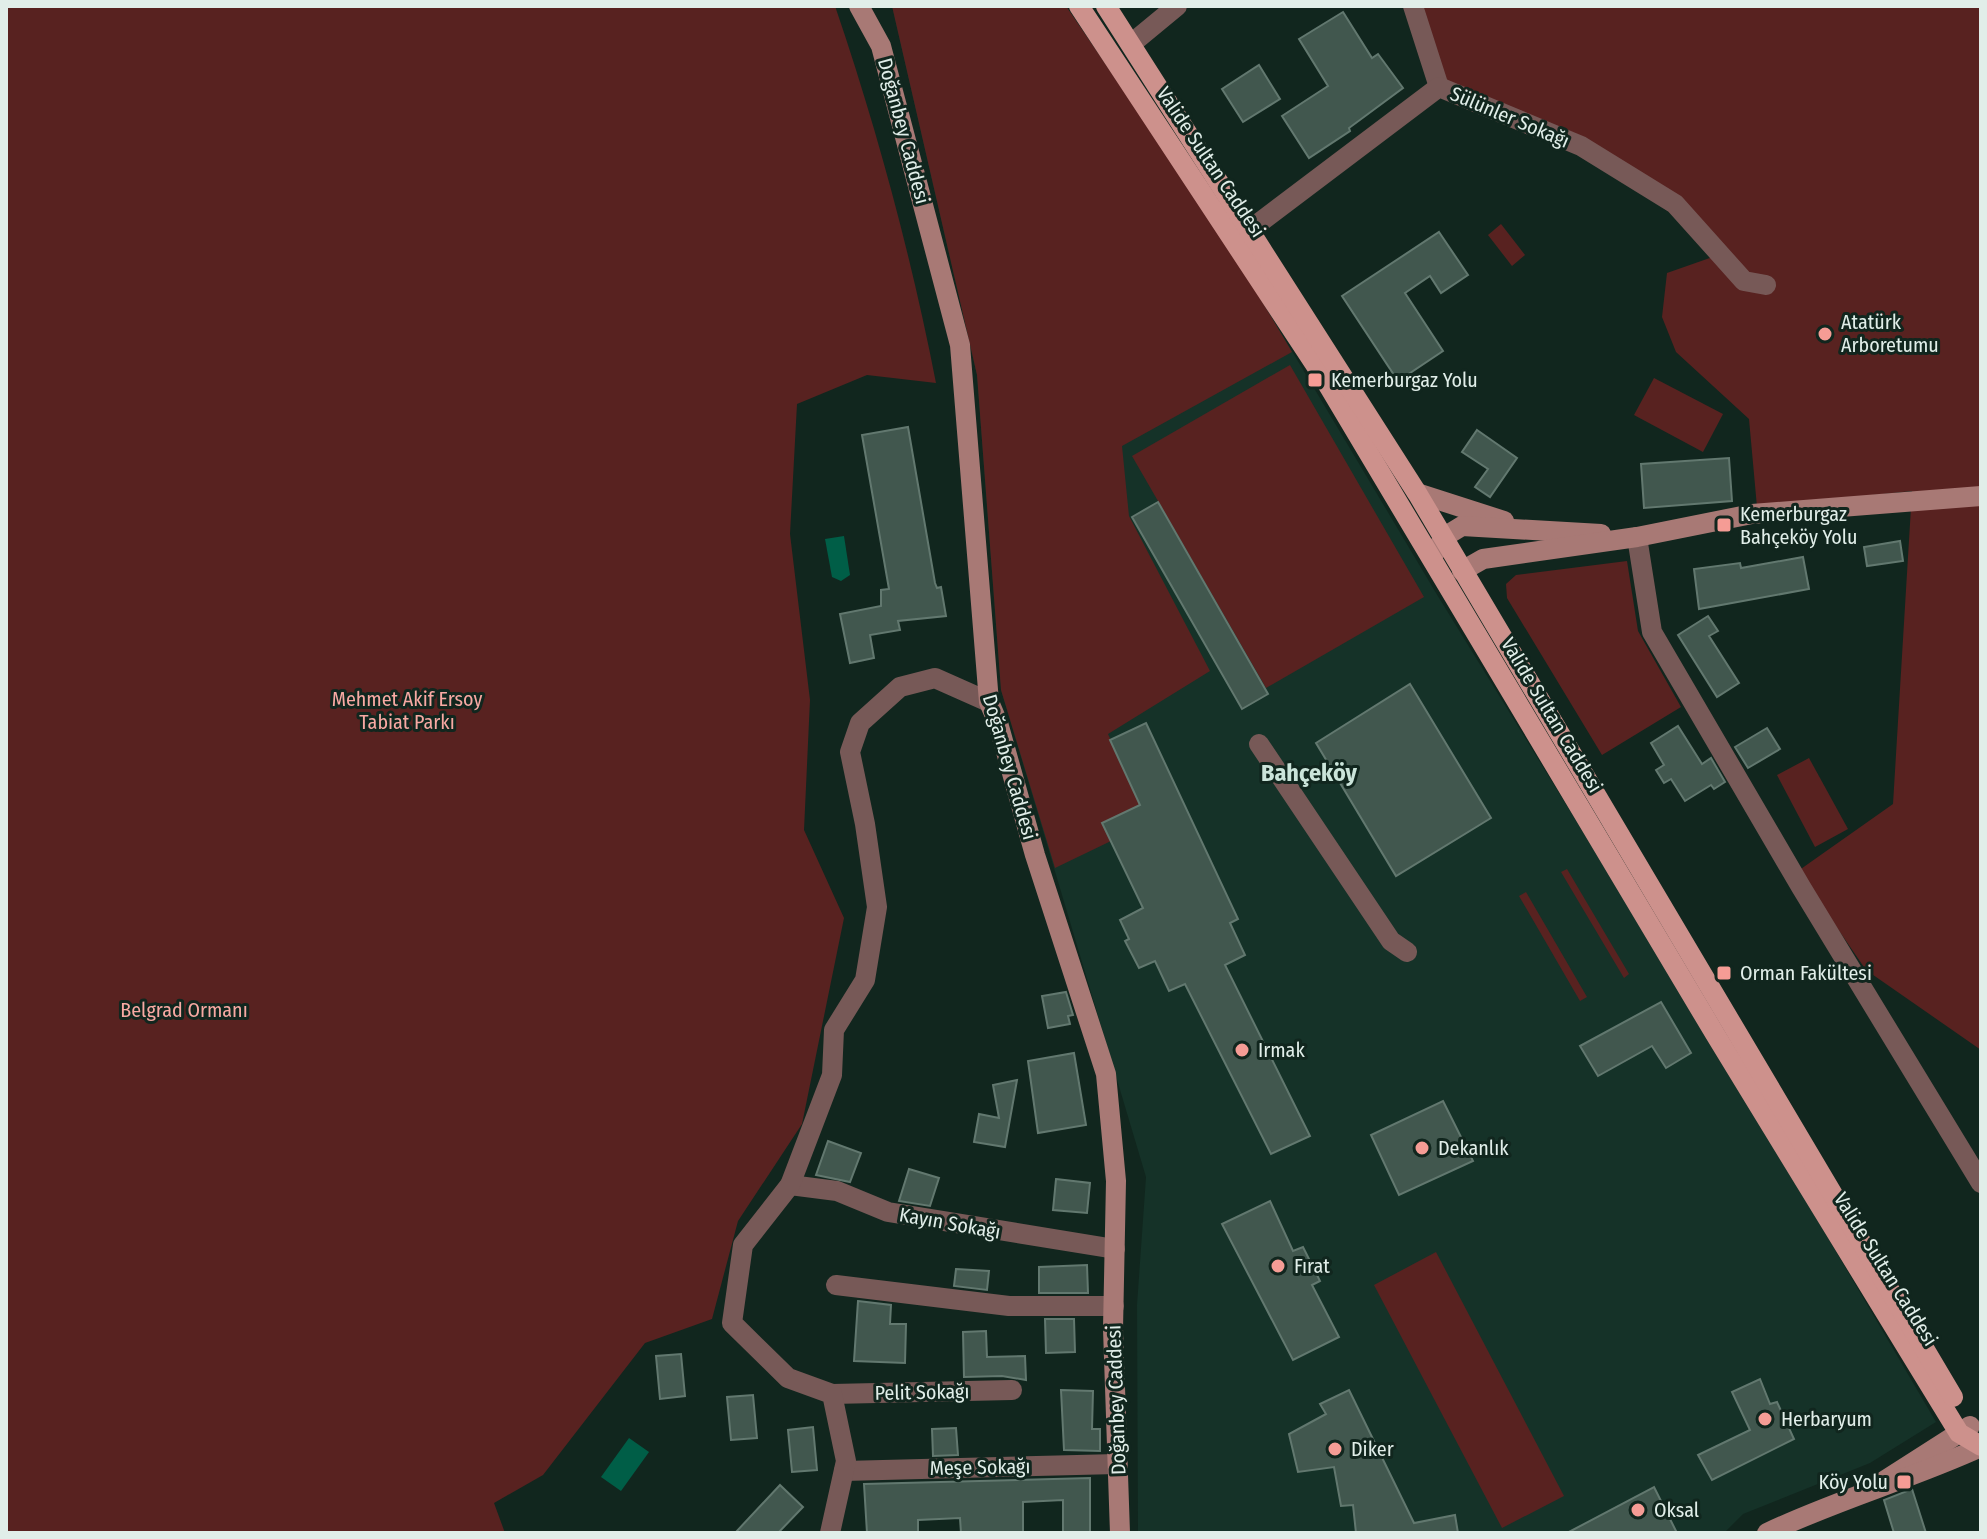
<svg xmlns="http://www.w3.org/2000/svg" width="1987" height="1539" viewBox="0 0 1987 1539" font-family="'Fira Sans Condensed',sans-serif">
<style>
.built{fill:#153228}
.green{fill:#582220}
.water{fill:#005e47}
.building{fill:#41574e;stroke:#62786f;stroke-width:2}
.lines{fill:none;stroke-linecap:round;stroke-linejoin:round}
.street{stroke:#775957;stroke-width:20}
.secondary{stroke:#a87975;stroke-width:20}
.primary{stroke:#cd918c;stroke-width:20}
.poi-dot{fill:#f59c95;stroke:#11261e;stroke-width:3}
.labels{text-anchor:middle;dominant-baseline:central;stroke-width:6;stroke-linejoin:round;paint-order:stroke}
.street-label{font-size:20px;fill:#e1eee9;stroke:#11261e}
.poi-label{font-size:20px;fill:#e1eee9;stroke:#11261e;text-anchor:start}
.park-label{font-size:20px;fill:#f8a9a3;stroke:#11261e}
.quarter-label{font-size:24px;font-weight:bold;fill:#cbe4da;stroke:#11261e}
</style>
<rect width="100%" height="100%" fill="#11261e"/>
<path class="built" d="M892,6H1066L1230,247L1436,593L1733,1076L1936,1422L1870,1463L1743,1514L1724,1533H1138L1137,1305L1146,1177L1001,690L977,375Z"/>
<g class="green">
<path d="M6,6H835C877,129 911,255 936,383L867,375L797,404L790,534L810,700L804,830L844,918L802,1124L738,1221L712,1319L645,1343L543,1475L494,1503L505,1533H6Z"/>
<path d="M892,6H1066L1230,247L1292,352L1122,446L1129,516L1210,671L1108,734L1140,805L1103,823L1111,841L1055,868L1001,690L977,375Z"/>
<path d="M1421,6H1981V1050L1866,970L1798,871L1893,804L1912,491L1757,507L1749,419L1676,352L1662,317L1667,273L1724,253L1581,146L1439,87Z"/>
<path d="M1501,224L1525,255L1512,266L1488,235Z"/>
<path d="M1290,365L1424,597L1266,688L1132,456Z"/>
<path d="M1654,378L1723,414L1703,452L1634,415Z"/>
<path d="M1627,561L1638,631L1681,707L1602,755L1507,598L1506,584L1516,575Z"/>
<path d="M1809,758L1848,829L1815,847L1777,775Z"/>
<path d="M1567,869L1629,974L1624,978L1561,872Z"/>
<path d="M1526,892L1587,997L1580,1001L1519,896Z"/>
<path d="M1436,1252L1564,1496L1502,1528L1374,1285Z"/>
</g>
<g class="water">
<path d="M844,536L850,575L841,581L832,577L825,539Z"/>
<path d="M629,1438L649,1452L621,1491L601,1477Z"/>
</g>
<g class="building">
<path d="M1343,12L1372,58L1378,54L1403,88L1349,128L1350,131L1309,158L1282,116L1328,86L1299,39Z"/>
<path d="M1259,65L1280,99L1243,122L1222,89Z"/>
<path d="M1439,232L1468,275L1441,293L1430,276L1405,293L1443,351L1398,381L1342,296Z"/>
<path d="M908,427L935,583L937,588L941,587L946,616L898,621L900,630L870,635L874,658L850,663L840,614L881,606V590L889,589L862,435Z"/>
<path d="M1477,430L1517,458L1490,497L1475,487L1488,469L1462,452Z"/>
<path d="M1729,458L1732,501L1644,508L1641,464Z"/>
<path d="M1158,502L1268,694L1242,709L1132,517Z"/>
<path d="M1900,541L1903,561L1867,566L1864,547Z"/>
<path d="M1803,557L1809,589L1699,609L1694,569L1740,563L1741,568Z"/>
<path d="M1708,616L1718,631L1709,636L1739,683L1717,697L1678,635Z"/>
<path d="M1410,684L1491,818L1396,876L1316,743Z"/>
<path d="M1146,723L1238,919L1230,923L1245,955L1225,965L1310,1136L1271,1154L1185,984L1169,991L1155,961L1139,968L1125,941L1129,939L1120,920L1143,908L1102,823L1140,805L1110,740Z"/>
<path d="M1678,726L1702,764L1711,758L1725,782L1714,789L1711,785L1685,801L1671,779L1664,783L1656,770L1664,765L1651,743Z"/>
<path d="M1767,728L1780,749L1748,768L1735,747Z"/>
<path d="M1066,992L1073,1015L1068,1016L1070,1024L1048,1028L1042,996Z"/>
<path d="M1661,1002L1691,1053L1666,1068L1652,1046L1598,1076L1580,1046Z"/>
<path d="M1074,1053L1086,1125L1038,1133L1028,1061Z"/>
<path d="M1017,1080L1005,1147L974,1142L979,1114L999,1118L993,1085Z"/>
<path d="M1443,1101L1473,1161L1399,1195L1371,1135Z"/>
<path d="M828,1141L861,1153L850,1182L816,1175Z"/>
<path d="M909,1169L939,1178L930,1206L899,1201Z"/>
<path d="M1056,1179L1090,1183L1087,1213L1053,1210Z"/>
<path d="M1270,1201L1293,1251L1303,1247L1320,1281L1312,1285L1339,1337L1293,1360L1222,1224Z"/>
<path d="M1087,1265L1088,1293H1039V1267Z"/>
<path d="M956,1269L989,1271L987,1290L954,1286Z"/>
<path d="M858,1301L891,1305L890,1324H906L905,1363L854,1361Z"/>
<path d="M1045,1319H1074L1075,1352L1046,1353Z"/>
<path d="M986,1331L987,1357L1025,1356L1026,1380L1002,1376L964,1377L963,1332Z"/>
<path d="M681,1354L685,1396L660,1399L656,1356Z"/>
<path d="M1760,1379L1770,1404L1777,1402L1794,1439L1712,1480L1698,1455L1750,1430L1732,1392Z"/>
<path d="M1061,1390L1093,1391L1092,1429H1100V1451L1064,1450Z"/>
<path d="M1349,1390L1414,1523L1455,1515L1458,1533H1356L1353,1505L1341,1506L1334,1467L1298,1472L1289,1434L1326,1414L1320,1404Z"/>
<path d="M753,1395L757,1438L731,1440L727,1397Z"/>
<path d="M813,1427L817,1470L792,1472L788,1430Z"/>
<path d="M956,1428L958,1455L933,1456L932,1429Z"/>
<path d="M1090,1478V1533H1063V1500L1023,1502V1533H961L960,1518L918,1520V1533H867L864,1484Z"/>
<path d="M780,1485L803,1507L778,1533H735Z"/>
<path d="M1654,1487L1677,1533H1567Z"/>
<path d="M1912,1489L1926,1533H1894L1884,1500Z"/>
</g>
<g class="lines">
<g class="street">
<path d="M1413,6L1439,87"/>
<path d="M1131,44L1177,6"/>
<path d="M1251,229L1439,87L1581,146L1675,204L1744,281L1766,285"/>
<path d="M1637,537L1652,632L1801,887L1981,1183"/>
<path d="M1259,744L1391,941L1407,952"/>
<path d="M790,1185L837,1191L888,1212L1115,1249"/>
<path d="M836,1285L1009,1306H1114"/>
<path d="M832,1394L1012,1390"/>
<path d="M844,1471L1117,1464"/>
<path d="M830,1533L846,1461L832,1394L788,1378L732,1323L743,1245L790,1185L832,1075L834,1030L865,980L877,907L865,824L850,752L860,723L900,687L935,678L989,702"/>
</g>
<g class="secondary">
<path d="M859,6L881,46L960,345L989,702L998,723L1035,855L1106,1074L1116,1181L1113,1329L1120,1533"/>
<path d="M1417,493L1504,521"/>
<path d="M1436,551L1444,537L1462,526L1601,534"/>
<path d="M1462,571L1483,559L1637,537L1752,514L1981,496"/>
<path d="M1884,1481L1970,1426"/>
<path d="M1767,1533C1836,1500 1911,1479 1981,1447"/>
</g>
<g class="primary">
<path d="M1079,6L1322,375L1715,1034L1959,1433L1981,1446"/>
<path d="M1106,6L1417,493L1953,1397"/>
</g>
</g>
<g class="poi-dot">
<circle cx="1825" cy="334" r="8"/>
<rect x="1307" y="372" width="16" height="16" rx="4"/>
<rect x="1716" y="517" width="16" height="16" rx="4"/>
<rect x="1716" y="965" width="16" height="16" rx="4"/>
<circle cx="1242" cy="1050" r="8"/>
<circle cx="1422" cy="1148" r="8"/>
<circle cx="1278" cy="1266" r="8"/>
<circle cx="1765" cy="1419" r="8"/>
<circle cx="1335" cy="1449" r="8"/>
<rect x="1896" y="1474" width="16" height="16" rx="4"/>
<circle cx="1638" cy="1510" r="8"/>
</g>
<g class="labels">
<g class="street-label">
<text transform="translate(1510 117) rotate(23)">Sülünler Sokağı</text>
<text transform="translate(904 131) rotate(75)">Doğanbey Caddesi</text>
<text transform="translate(1211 162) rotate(56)">Valide Sultan Caddesi</text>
<text transform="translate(1552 715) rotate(59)">Valide Sultan Caddesi</text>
<text transform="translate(1010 767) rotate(74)">Doğanbey Caddesi</text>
<text transform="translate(950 1223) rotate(10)">Kayın Sokağı</text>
<text transform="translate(1886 1269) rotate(58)">Valide Sultan Caddesi</text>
<text transform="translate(922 1392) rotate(-1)">Pelit Sokağı</text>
<text transform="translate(1116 1400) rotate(-92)">Doğanbey Caddesi</text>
<text transform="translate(980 1467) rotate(-1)">Meşe Sokağı</text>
</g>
<g class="poi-label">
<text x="1841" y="322">Atatürk<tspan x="1841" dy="23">Arboretumu</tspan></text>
<text x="1331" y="380">Kemerburgaz Yolu</text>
<text x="1740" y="514">Kemerburgaz<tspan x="1740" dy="23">Bahçeköy Yolu</tspan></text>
<text x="1740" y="973">Orman Fakültesi</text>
<text x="1258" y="1050">Irmak</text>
<text x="1438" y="1148">Dekanlık</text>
<text x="1294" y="1266">Fırat</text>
<text x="1781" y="1419">Herbaryum</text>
<text x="1351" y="1449">Diker</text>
<text x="1888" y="1482" text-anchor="end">Köy Yolu</text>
<text x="1654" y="1510">Oksal</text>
</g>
<g class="park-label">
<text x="407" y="699">Mehmet Akif Ersoy<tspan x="407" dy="23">Tabiat Parkı</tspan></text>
<text x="184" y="1010">Belgrad Ormanı</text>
</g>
<g class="quarter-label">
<text x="1309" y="773">Bahçeköy</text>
</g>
</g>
<rect width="1987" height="1539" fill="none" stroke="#e1eee9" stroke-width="16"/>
</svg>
